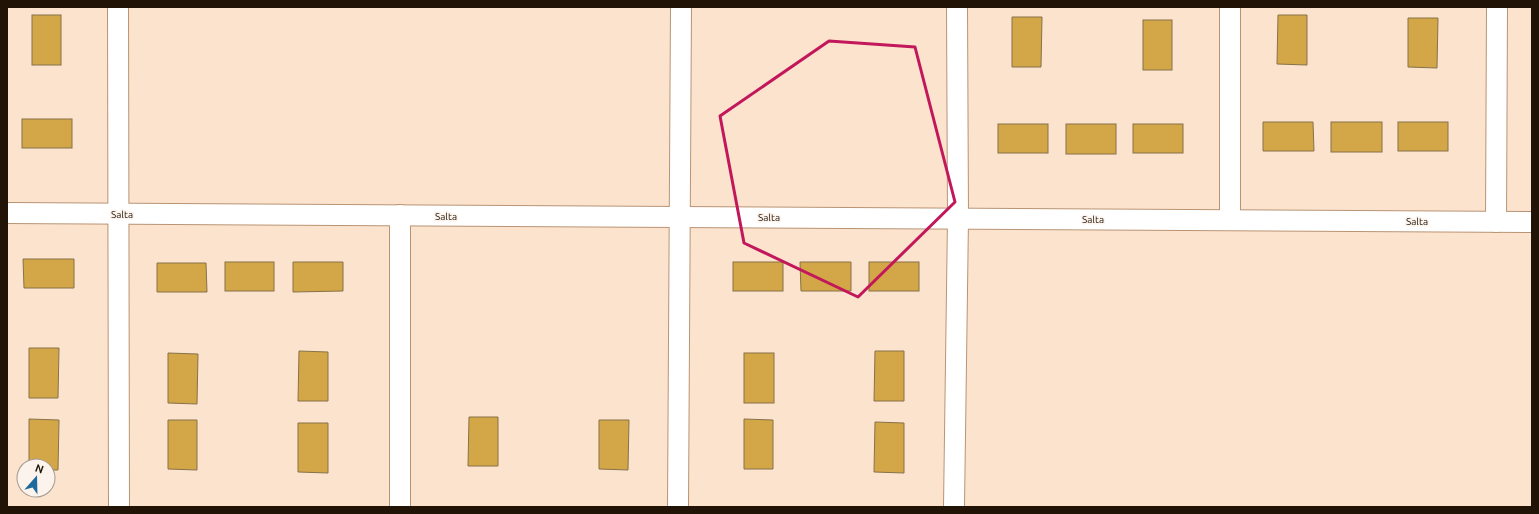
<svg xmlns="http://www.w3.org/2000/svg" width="1539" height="514" viewBox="0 0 1539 514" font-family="Ubuntu,sans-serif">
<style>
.building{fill:#d3a647;stroke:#877249}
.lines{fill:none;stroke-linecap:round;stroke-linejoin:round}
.minor-casing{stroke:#b99474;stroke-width:22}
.minor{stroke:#fff;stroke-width:20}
.marked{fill:none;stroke:#c2185b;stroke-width:3;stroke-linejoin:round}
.labels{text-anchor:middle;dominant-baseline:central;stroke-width:3;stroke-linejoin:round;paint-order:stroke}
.street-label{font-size:10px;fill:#211407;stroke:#fbf3ec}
</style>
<rect width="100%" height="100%" fill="#fbe3ce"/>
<g class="building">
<rect x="32" y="15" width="29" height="50"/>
<path d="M1278,15H1307V65L1277,64Z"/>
<path d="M1012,17H1042L1041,67H1012Z"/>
<path d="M1408,18H1438L1437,68L1408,67Z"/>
<rect x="1143" y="20" width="29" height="50"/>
<rect x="22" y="119" width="50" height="29"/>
<path d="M1263,122H1313L1314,151H1263Z"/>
<rect x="1331" y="122" width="51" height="30"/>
<rect x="1398" y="122" width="50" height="29"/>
<rect x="998" y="124" width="50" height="29"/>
<rect x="1066" y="124" width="50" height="30"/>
<rect x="1133" y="124" width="50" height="29"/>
<path d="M23,259H74V288H24Z"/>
<rect x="225" y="262" width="49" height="29"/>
<path d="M293,262H343V291L293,292Z"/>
<rect x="733" y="262" width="50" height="29"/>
<path d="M800,262H851V291H801Z"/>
<rect x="869" y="262" width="50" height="29"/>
<path d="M157,263H206L207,292H157Z"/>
<path d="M29,348H59L58,398H29Z"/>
<path d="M299,351L328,352V401H298Z"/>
<path d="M875,351H904V401H874Z"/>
<path d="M168,353L198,354L197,404L168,403Z"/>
<rect x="744" y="353" width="30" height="50"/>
<path d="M469,417H498V466H468Z"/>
<path d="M29,419L59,420L58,470H48V466H29Z"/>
<path d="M744,419L773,420V469H744Z"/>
<path d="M168,420H197V470L168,469Z"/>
<path d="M599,420H629L628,470L599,469Z"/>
<path d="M875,422L904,423V473L874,472Z"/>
<path d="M298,423H328V473L298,472Z"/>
</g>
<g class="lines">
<defs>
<g id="minor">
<path d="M118,7L119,507"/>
<path d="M7,213L1532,222"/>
<path d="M1230,220V7"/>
<path d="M1496,222L1497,7"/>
<path d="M400,507V215"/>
<path d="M678,507L681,7"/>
<path d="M954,507L958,218L957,7"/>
</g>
</defs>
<use href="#minor" class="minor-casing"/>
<use href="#minor" class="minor"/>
</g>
<path class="marked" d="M829,41L915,47L955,202L858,297L744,243L720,116Z"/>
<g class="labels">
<g class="street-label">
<text x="122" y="214">Salta</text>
<text x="446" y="216">Salta</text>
<text x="769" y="217">Salta</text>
<text x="1093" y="219">Salta</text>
<text x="1417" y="221">Salta</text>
</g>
</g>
<rect width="1539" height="514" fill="none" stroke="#211407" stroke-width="16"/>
<g transform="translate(36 478) rotate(20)"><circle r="19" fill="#fbf3ec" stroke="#a49a90"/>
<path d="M0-3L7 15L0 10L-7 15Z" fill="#1e6a9d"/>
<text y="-6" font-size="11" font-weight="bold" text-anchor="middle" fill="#211407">N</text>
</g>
</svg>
